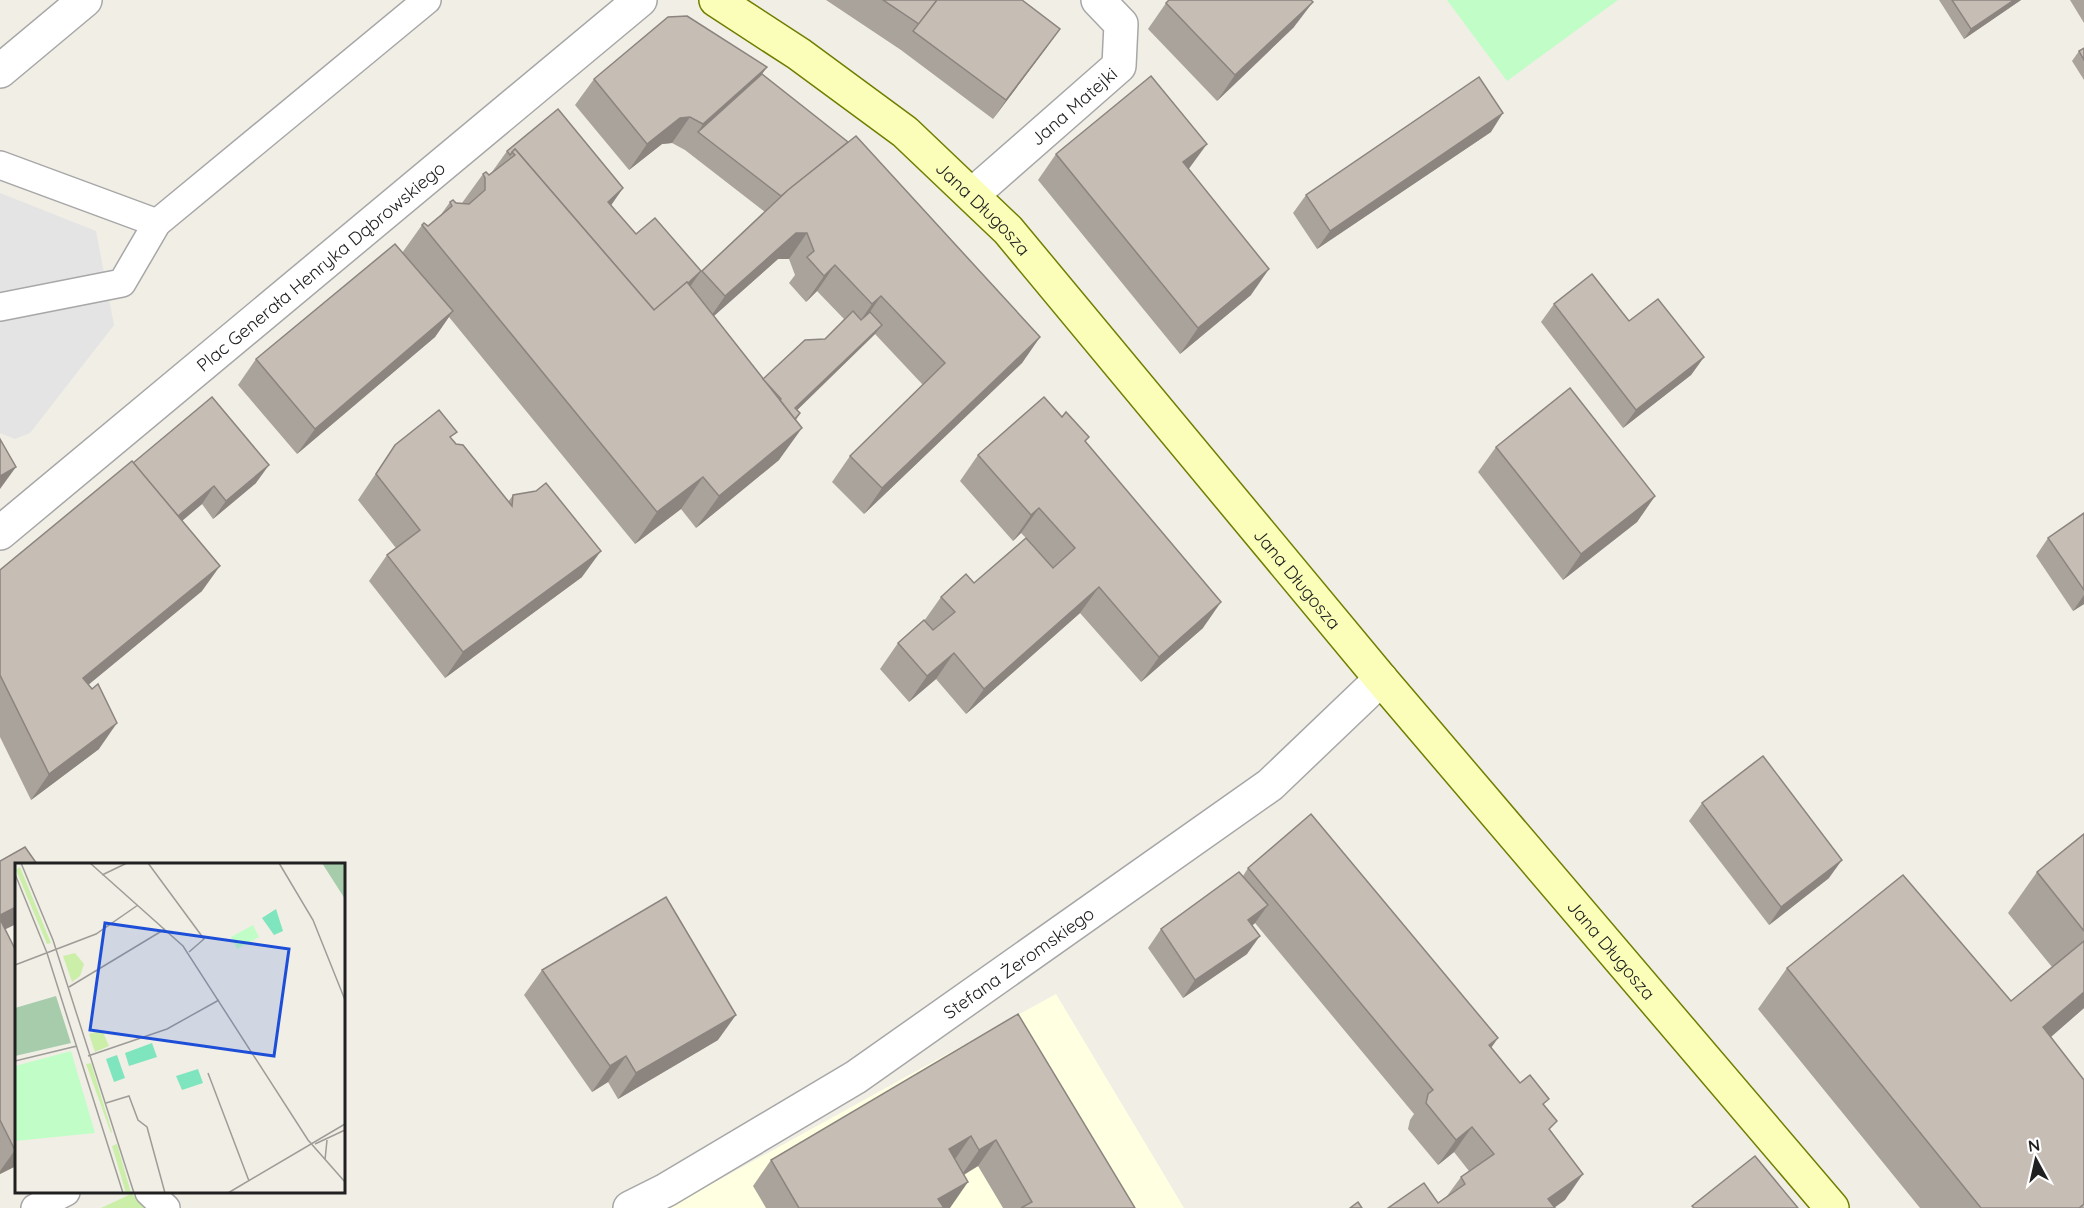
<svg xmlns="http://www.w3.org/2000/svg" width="2084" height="1208" viewBox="0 0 2084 1208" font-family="Quicksand,sans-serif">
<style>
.education{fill:#ffffe1}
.grass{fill:#cbeea9}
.park{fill:#c1fdc6}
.parking{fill:#e4e4e4}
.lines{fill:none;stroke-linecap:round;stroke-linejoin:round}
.lane-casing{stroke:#a7a7a7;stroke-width:30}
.street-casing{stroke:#a7a7a7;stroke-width:36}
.secondary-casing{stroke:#707e00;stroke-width:36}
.lane{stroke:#fff;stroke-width:27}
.street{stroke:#fff;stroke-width:33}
.secondary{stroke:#fafeb8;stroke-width:33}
.wall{fill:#aaa39c;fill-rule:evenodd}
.shaded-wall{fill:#8b847f}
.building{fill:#c6bdb5;stroke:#8b847f;stroke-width:1.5}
.labels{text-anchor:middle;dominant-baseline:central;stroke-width:6;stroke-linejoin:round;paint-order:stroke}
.street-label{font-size:18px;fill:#202020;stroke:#fff}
.inset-road{fill:none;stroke:#9d9c97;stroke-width:1.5}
.view{fill:#1d4ed8;fill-opacity:0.15;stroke:#1d4ed8;stroke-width:3}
.inset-edge{fill:none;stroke:#202020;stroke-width:3}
</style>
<rect width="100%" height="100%" fill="#f1eee6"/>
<path class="education" d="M1056,994L1184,1208H668Z"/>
<path class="grass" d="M131,1194L153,1208H101Z"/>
<path class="park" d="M1447,0H1618L1507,81Z"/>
<path class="parking" d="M0,193L96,231L114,325L30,433L15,439L0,433Z"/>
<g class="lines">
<defs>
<g id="lane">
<path d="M0,165L157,223"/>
<path d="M0,307L122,283L157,223L427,0"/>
<path d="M149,1192L166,1208"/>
<path d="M35,1208L66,1192"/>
</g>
<g id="street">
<path d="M0,71L85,0"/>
<path id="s1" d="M972,195L1119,66L1121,24L1098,0"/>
<path id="s2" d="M0,533L640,0"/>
<path id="s3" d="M630,1208L666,1190L856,1077L1270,785L1381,679"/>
</g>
<g id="secondary">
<path id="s4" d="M716,0L799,54L905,132L1008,230L1381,679L1832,1208"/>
</g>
</defs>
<use href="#lane" class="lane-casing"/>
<use href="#street" class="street-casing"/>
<use href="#secondary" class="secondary-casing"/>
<use href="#lane" class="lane"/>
<use href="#street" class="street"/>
<use href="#secondary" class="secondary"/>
</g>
<g class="wall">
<path d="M826,0H1022L1047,47L993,119L901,50Z"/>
<path d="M1939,0H2021L1964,39Z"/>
<path d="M2070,0H2084V23Z"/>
<path d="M1166,3L1294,27L1217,101L1148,29Z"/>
<path d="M2084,48V80L2072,61L2079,51Z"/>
<path d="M767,67L762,74L1040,337L1022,363L864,514L832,482L850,456L923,385L875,334L797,410L800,413L796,420L779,460L696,528L681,509L635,544L449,317L435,337L297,454L238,385L256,359L402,253L422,225L428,226L440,216L450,202L462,203L483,174L489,175L492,172L507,151L623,188L611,205L636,234L701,271L765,212L685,150L672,143L662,144L629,170L575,105L594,79ZM778,259H789L795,275L789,283L806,302L817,291L844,319L825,339L763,379L714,316Z"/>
<path d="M1491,132L1317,249L1293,213L1306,195Z"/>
<path d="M1056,154L1189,170L1251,295L1180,354L1038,180Z"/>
<path d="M1554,304L1629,321L1704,357L1691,375L1623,428L1541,322Z"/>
<path d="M452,439L508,502L513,495L582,577L445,678L369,581L387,555L396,548L358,500L395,445Z"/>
<path d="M1086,443L1203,628L1141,682L1080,613L966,714L936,679L909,702L880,669L898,643L924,621L941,597L974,583L1026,538L1021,533L1013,541L960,481L978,455Z"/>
<path d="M1496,447L1655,496L1637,522L1563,580L1478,472Z"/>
<path d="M133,463L256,483L213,519L202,504L182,521L202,591L88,685L99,749L31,800L0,737V570Z"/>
<path d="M2084,513V604L2073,611L2036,556L2048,538Z"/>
<path d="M1702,803L1829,878L1769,925L1689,821Z"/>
<path d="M2084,834V1008L2051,1037L2084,1208H1920L1758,1009L1787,968L2011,1001L2052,967L2008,913L2037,872Z"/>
<path d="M0,861L16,924L5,929L16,951V1166L0,1174Z"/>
<path d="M1248,868L1491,1048L1520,1083L1544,1106L1565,1200L1438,1203L1447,1196L1461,1177L1469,1171L1454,1152L1438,1165L1408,1129L1410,1120L1414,1114L1255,923L1252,926L1247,954L1183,998L1148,948L1161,929L1243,876Z"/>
<path d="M542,970L718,1040L618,1099L608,1082L592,1092L524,995Z"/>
<path d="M1018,1014L1135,1208H1003L978,1166L964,1175L949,1208H766L753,1186L771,1160Z"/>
</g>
<g class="shaded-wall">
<path d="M2014,0H2021L1964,39L1971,29Z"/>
<path d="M1313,2L1294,27L1217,101L1235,75Z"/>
<path d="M1060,29L1047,47L993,119L1006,100Z"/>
<path d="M767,67L749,92L698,132L703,124Z"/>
<path d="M1503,113L1491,132L1317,249L1330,231Z"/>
<path d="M690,117L672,143L662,144L629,170L647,144L680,118Z"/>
<path d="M1207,144L1188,170L1183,162Z"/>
<path d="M623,188L605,214L608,202Z"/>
<path d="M796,233H807L789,259H778L707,322L725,296Z"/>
<path d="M835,265L817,291L806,302L824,276Z"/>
<path d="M1269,269L1251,295L1180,354L1198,328Z"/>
<path d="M701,271L683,297L650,316Z"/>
<path d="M881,296L863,322L854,330L872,304Z"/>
<path d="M453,311L435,337L297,454L315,429Z"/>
<path d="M882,325L875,334L789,418L795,408Z"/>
<path d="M1040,337L1022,363L864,514L882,488Z"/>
<path d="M1704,357L1691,375L1623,428L1636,410Z"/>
<path d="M802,428L779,460L696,528L719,496Z"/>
<path d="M269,465L256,483L213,519L226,501Z"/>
<path d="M16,467L0,489V476Z"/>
<path d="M703,477L681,509L635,544L657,512Z"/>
<path d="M214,486L202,504L159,540L172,522Z"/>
<path d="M1655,496L1637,522L1563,580L1581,554Z"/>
<path d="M1039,508L1021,533L1013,541L1031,515Z"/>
<path d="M601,551L582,577L445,678L463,652Z"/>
<path d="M220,566L202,591L65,704L83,678Z"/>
<path d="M1099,587L1080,613L966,714L984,689Z"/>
<path d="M2084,595V604L2073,611Z"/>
<path d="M1221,602L1203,628L1141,682L1159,657Z"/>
<path d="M954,653L936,679L909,702L927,676Z"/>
<path d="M117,723L99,749L31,800L49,774Z"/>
<path d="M1842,860L1829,878L1769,925L1781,907Z"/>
<path d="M1268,905L1255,923L1235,938L1248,920Z"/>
<path d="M16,907V924L0,932V915Z"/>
<path d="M1260,936L1247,954L1183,998L1195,980Z"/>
<path d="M2084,992V1008L2015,1068L2043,1027Z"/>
<path d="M736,1015L718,1040L618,1099L636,1073Z"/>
<path d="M1498,1038L1480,1064L1489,1045Z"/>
<path d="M626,1056L608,1082L592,1092L610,1066Z"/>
<path d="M1472,1127L1454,1152L1438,1165L1456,1140Z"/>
<path d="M971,1136L953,1162L949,1149Z"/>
<path d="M996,1140L978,1166L961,1176L979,1150Z"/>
<path d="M16,1149V1166L0,1174V1171L15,1150Z"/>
<path d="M1583,1174L1565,1200L1554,1208L1548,1199Z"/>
<path d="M968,1182L950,1208H932L938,1199Z"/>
</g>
<g class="building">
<path d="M883,0H937L919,24Z"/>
<path d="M937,0H1022L1060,29L1006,100L913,31Z"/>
<path d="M1169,0H1311L1313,2L1235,75L1166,3Z"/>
<path d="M1952,0H2014L1971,29Z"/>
<path d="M687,16L767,67L703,124L690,117L680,118L647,144L594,79L668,17Z"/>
<path d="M2084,48V60L2079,51Z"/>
<path d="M762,74L848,142L781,196L698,132Z"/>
<path d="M1151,76L1207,144L1183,162L1269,269L1198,328L1056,154Z"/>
<path d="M1479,77L1503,113L1330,231L1306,195Z"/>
<path d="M558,109L623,188L608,202L636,234L655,218L701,271L688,283L687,282L654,310L515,149L510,155L507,151Z"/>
<path d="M856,136L1040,337L882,488L850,456L945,363L881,296L872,304L835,265L824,276L807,257L814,251L807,233H796L725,296L702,271L788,190Z"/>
<path d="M515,149L654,310L687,282L802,428L719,496L703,477L657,512L422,225L424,223L428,226L452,206L450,202L453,200L456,203L469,204L485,190V178L483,174L486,172L489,175L515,155L512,152Z"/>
<path d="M395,244L453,311L315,429L256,359Z"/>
<path d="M1592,274L1629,321L1658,299L1704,357L1636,410L1554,304Z"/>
<path d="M853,311L861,320L870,312L882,325L795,408L800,413L795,419L780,400L781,399L763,379L805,340L825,339Z"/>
<path d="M1570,388L1655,496L1581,554L1496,447Z"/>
<path d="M212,397L269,465L226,501L214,486L178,516L133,463Z"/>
<path d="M1044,397L1062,417L1066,412L1089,437L1085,441L1221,602L1159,657L1099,587L984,689L954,653L927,676L898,643L924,620L933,630L955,612L941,597L966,574L974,583L1026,538L1053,568L1075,548L1039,508L1031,515L978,455Z"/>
<path d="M439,410L457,432L450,437L456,444L463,445L512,506L513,495L536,491L546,483L601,551L463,652L387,555L420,530L376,474L395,445Z"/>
<path d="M0,439L16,467L0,476Z"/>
<path d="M132,461L220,566L83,678L92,689L98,684L117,723L49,774L0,675V570Z"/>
<path d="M2084,513V590L2048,538Z"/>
<path d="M1763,756L1842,860L1781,907L1702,803Z"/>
<path d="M1311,814L1498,1038L1489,1045L1520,1083L1530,1075L1549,1099L1543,1104L1557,1121L1549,1129L1583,1174L1548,1199L1555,1208H1388L1424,1183L1438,1203L1465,1184L1461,1177L1494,1154L1472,1127L1456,1140L1426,1103L1428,1094L1433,1090L1248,868Z"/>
<path d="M2084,834V931L2037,872Z"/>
<path d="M25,847L37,864H16V907L0,915V861Z"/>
<path d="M1239,872L1268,905L1248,920L1260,936L1195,980L1161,929Z"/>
<path d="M1903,875L2011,1001L2084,941V992L2043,1027L2084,1080V1204L2079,1208H1981L1787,968Z"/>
<path d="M666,897L736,1015L636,1073L626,1056L610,1066L542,970Z"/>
<path d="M0,919L16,951V1149L15,1150L0,1120Z"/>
<path d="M1018,1014L1135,1208H1021L1032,1202L996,1140L979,1150L971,1136L949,1149L968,1182L938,1199L944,1208H799L771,1160Z"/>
<path d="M1755,1156L1798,1208H1694L1692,1206Z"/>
<path d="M1358,1202L1362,1208H1350Z"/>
</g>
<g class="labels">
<g class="street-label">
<text stroke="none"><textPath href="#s1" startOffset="135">Jana Matejki</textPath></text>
<text stroke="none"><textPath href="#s4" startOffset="340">Jana Długosza</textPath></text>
<text stroke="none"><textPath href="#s2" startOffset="417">Plac Generała Henryka Dąbrowskiego</textPath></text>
<text stroke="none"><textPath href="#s4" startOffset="826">Jana Długosza</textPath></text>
<text stroke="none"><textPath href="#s4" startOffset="1312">Jana Długosza</textPath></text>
<text stroke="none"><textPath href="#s3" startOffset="460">Stefana Żeromskiego</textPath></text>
</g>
</g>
<g transform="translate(15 863)">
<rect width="330" height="330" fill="#f1eee6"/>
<path d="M5,4L36,80L32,81L1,7ZM60,90L69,101L65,113L57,119L48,93ZM87,167L94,183L80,189L74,171ZM76,200L97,269L96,270L71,201ZM102,281L116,330H111L97,283Z" fill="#cbeea9"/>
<path d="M308,0H330V36L307,0ZM41,133L56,180L0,193V145Z" fill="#a6ccab"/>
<path d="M238,62L244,74L222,86L216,74ZM56,188L80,270L0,278V203Z" fill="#c1fdc6"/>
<path d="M261,46L268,68L259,72L247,55ZM137,180L142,194L114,203L110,190ZM102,192L110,215L99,219L91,196ZM183,206L188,220L167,227L161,213Z" fill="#7fe5be"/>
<path class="inset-road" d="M6,0L38,77L119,330M75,0L168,83L293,277L330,319M133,0L189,76L174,89M264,0L298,57L330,137M0,11L32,90L108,330M87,12L112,0M0,102L81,71L123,42M54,124L150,66M73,193L152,166L204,137M0,198L62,183M193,210L234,318M91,240L114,233L123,257L132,264L150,330M300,281L330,267M310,297L312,277M213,330L330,261"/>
<path class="view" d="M90,60L274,86L259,193L75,167Z"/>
<rect width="330" height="330" class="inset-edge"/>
</g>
<g transform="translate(2036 1160) rotate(352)" stroke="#ffffff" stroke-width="4.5" paint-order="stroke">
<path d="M0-4.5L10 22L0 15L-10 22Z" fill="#202020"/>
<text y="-9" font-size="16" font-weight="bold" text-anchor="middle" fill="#202020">N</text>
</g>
</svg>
